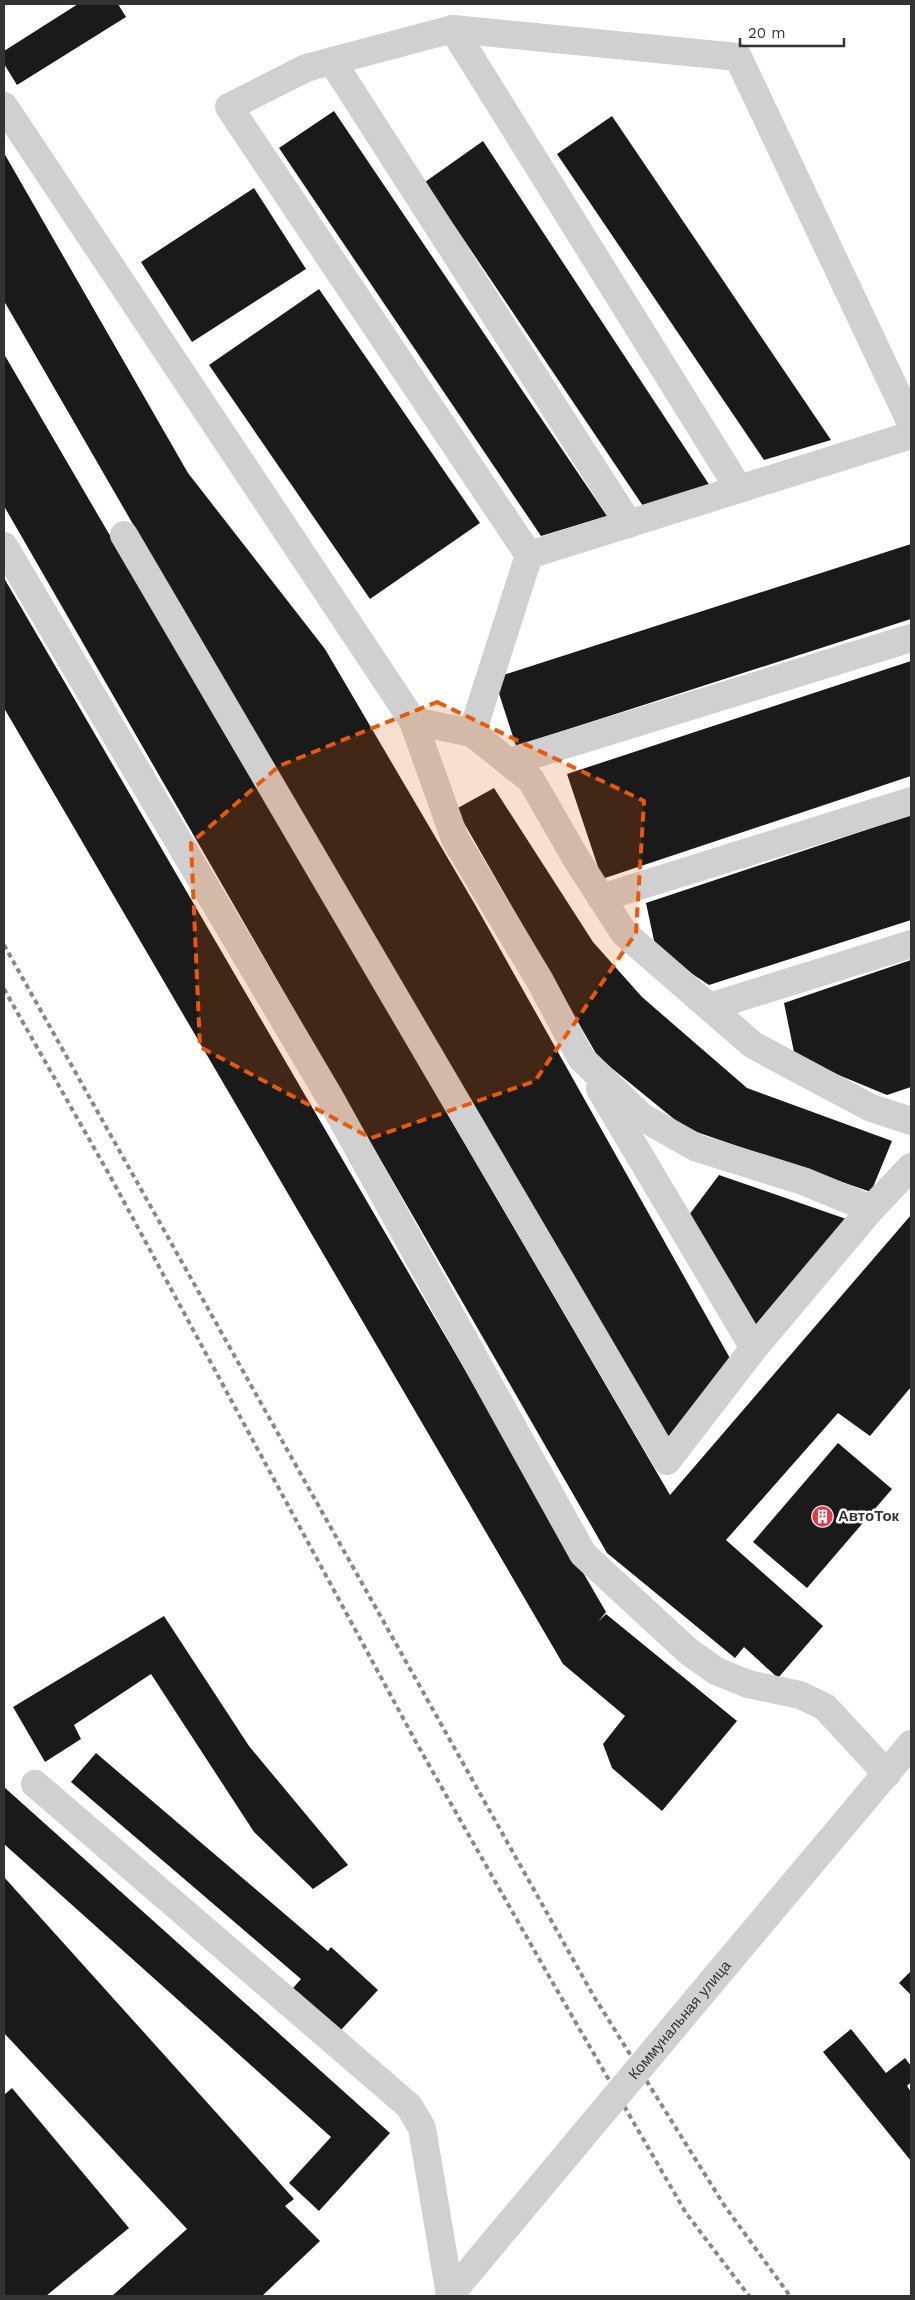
<svg xmlns="http://www.w3.org/2000/svg" width="915" height="2300" viewBox="0 0 915 2300" font-family="'Work Sans',sans-serif">
<style>
.building{fill:#1a1a1a}
.lines{fill:none;stroke-linecap:round;stroke-linejoin:round}
.minor{stroke:#d0d0d0;stroke-width:28}
.rail{stroke:#888;stroke-width:4;stroke-dasharray:5 4;stroke-linecap:butt}
.minor-bridge{stroke:#d0d0d0;stroke-width:28}
.marked{fill:#e8590c;fill-opacity:0.2;stroke:#e8590c;stroke-width:4;stroke-dasharray:10 6;stroke-linejoin:round}
.labels{text-anchor:middle;dominant-baseline:central;stroke-width:5;stroke-linejoin:round;paint-order:stroke}
.poi-label{font-size:15px;font-weight:bold;fill:#333;stroke:#fff;text-anchor:start}
.street-label{font-size:15px;fill:#333;stroke:#fff}
</style>
<rect width="100%" height="100%" fill="#fff"/>
<g class="building">
<path d="M78,4H118L126,17L17,85L4,64V51Z"/>
<path d="M334,111L607,516L541,536L279,148Z"/>
<path d="M612,116L831,440L764,460L557,154Z"/>
<path d="M483,141L712,489L645,509L425,182Z"/>
<path d="M4,153L188,473L325,649L477,908L731,1360L665,1445L4,301Z"/>
<path d="M254,188L306,269L192,342L141,262Z"/>
<path d="M319,289L480,523L370,599L209,365Z"/>
<path d="M4,354L670,1495L911,1215V1387L870,1436L838,1413L726,1540L823,1626L778,1678L744,1647L735,1658L607,1553L4,506Z"/>
<path d="M911,544V619L516,746L494,678Z"/>
<path d="M4,578L606,1612L598,1622L606,1614L737,1721L662,1811L612,1768L603,1744L625,1716L563,1664L4,708Z"/>
<path d="M911,661V776L602,879L567,774Z"/>
<path d="M494,788L593,942L642,997L747,1088L892,1141L871,1192L685,1128L598,1057L456,809Z"/>
<path d="M911,815V920L709,985L656,950L646,903Z"/>
<path d="M911,960V1087L887,1095L795,1057L784,1003Z"/>
<path d="M719,1175L852,1221L755,1332L683,1223Z"/>
<path d="M838,1443L892,1489L807,1588L753,1542Z"/>
<path d="M164,1616L249,1746L348,1865L313,1889L254,1832L151,1674L74,1725L81,1739L45,1762L13,1707Z"/>
<path d="M96,1753L328,1951L331,1947L378,1990L340,2031L293,1988L301,1979L71,1782Z"/>
<path d="M4,1787L390,2133L319,2211L289,2183L331,2137L4,1844Z"/>
<path d="M4,1877L294,2199L285,2206L320,2241L262,2296H112L187,2229L4,2033Z"/>
<path d="M911,1971V1995L899,1983Z"/>
<path d="M851,2029L886,2073L905,2058L911,2066V2082L907,2086L911,2092V2161L823,2052Z"/>
<path d="M12,2088L129,2228L46,2296H4V2095Z"/>
</g>
<g class="lines">
<g class="minor">
<path d="M453,29L739,489"/>
<path d="M332,61L629,524"/>
<path d="M4,106L413,721L472,733L531,780L577,860L624,933L753,1045L871,1108L911,1121"/>
<path d="M124,535L667,1461L754,1348"/>
<path d="M4,546L329,1096L583,1554L688,1651L716,1671L748,1684L800,1695L825,1707L887,1774"/>
<path d="M529,555L229,107L306,68L453,29L738,57L911,423"/>
<path d="M529,555L911,435"/>
<path d="M413,721L455,839L540,981L581,1058L642,1117L697,1148L803,1181L871,1209L911,1167"/>
<path d="M472,733L529,555"/>
<path d="M509,762L911,638"/>
<path d="M601,898L911,801"/>
<path d="M709,1007L911,944"/>
<path d="M600,1089L754,1348L871,1209"/>
<path d="M35,1784L409,2106L422,2128L450,2295"/>
<path d="M729,1961L911,1744"/>
<path d="M449,2296L509,2224"/>
</g>
<g class="rail">
<path d="M4,945L593,1995L724,2205L790,2296"/>
<path d="M4,989L110,1176L417,1744L550,1978L686,2213L749,2296"/>
</g>
<path class="minor-bridge" id="s1" d="M509,2224L729,1961"/>
</g>
<path class="marked" d="M437,702L644,801L636,933L535,1081L371,1138L200,1047L191,843L279,766Z"/>
<defs>
<symbol id="building-disc" viewBox="-11 -11 22 22"><circle r="9.5" fill="#e63946" stroke="#fff"/><path d="M-4-6H4V6H1V3H-1V6H-4ZM-2.5-4.3h1.7v1.8h-1.7ZM.8-4.3h1.7v1.8H.8ZM-2.5-1h1.7V.8h-1.7ZM.8-1h1.7V.8H.8Z" fill="#fff"/></symbol>
</defs>
<g fill-rule="evenodd">
<use href="#building-disc" x="810" y="1504" width="25" height="25"/>
</g>
<g class="labels">
<g class="poi-label">
<text x="838" y="1516">АвтоТок</text>
</g>
<g class="street-label">
<text stroke="none"><textPath href="#s1" startOffset="266">Коммунальная улица</textPath></text>
</g>
</g>
<rect width="915" height="2300" fill="none" stroke="#333333" stroke-width="10"/>
<path d="M740 38v8h104v-8" fill="none" stroke="#333333" stroke-width="2.5"/>
<text x="748" y="38" font-size="15" fill="#333333" stroke="#ffffff" stroke-width="4" paint-order="stroke">20 m</text>
</svg>
